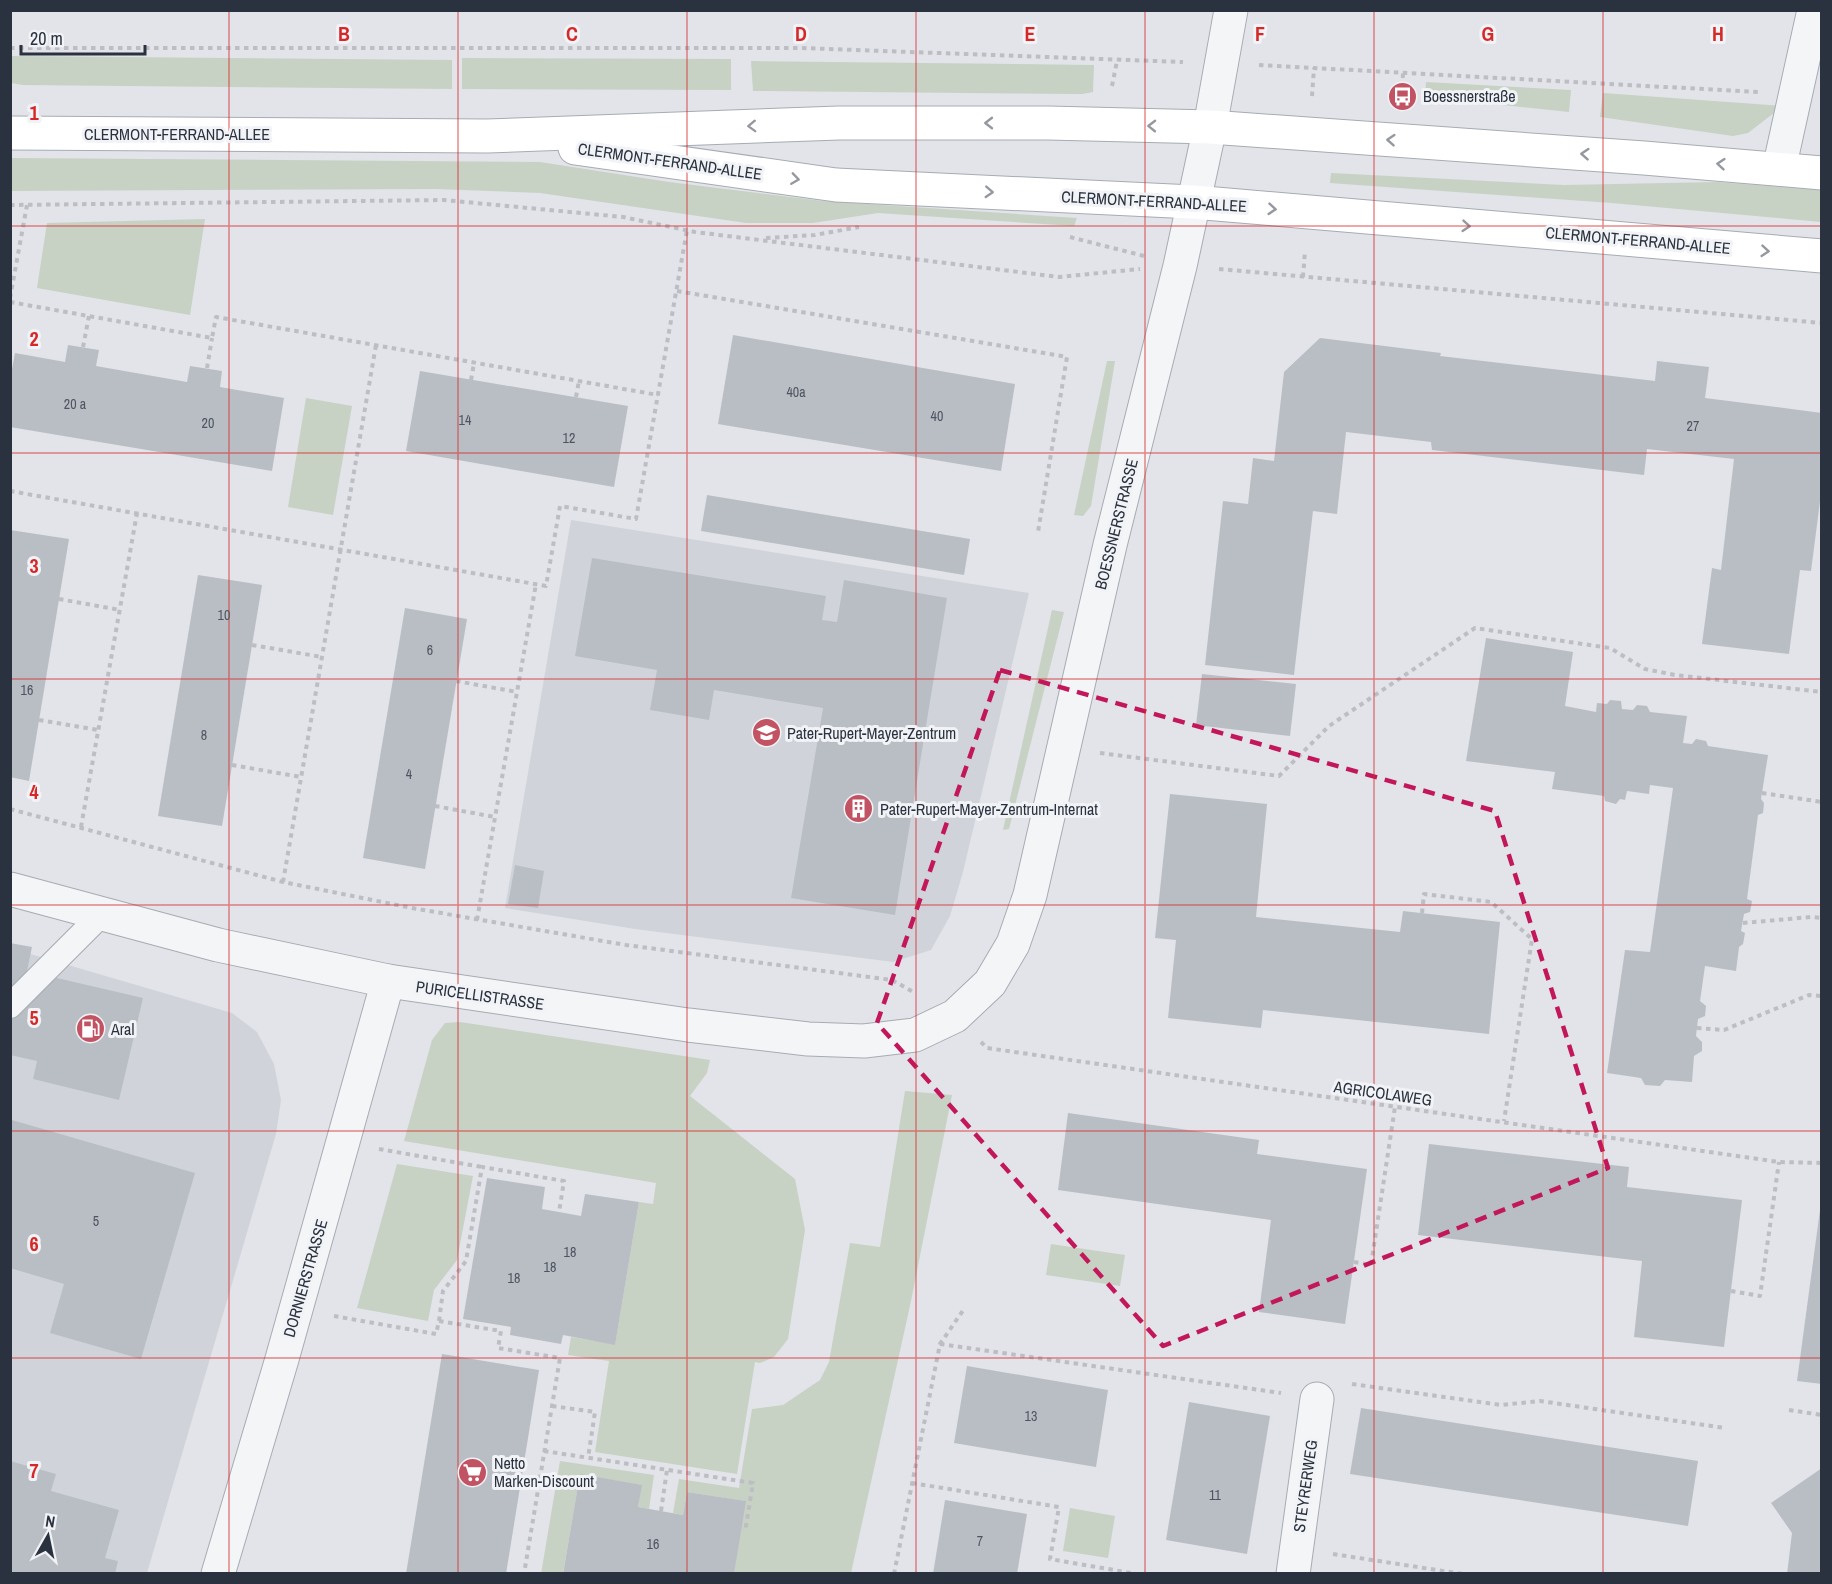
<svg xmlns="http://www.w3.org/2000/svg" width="1832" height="1584" viewBox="0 0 1832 1584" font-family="'Archivo Narrow',sans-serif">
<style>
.built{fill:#d0d4da}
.green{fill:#c7d2c4}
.building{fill:#b9bec5}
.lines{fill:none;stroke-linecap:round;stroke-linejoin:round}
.lane-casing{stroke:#a7abb3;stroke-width:26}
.street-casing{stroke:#a7abb3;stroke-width:35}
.secondary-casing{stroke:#a7abb3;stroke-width:35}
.path{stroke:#bcbec3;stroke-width:4;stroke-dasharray:4.5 4.5;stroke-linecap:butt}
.lane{stroke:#f4f5f7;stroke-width:24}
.street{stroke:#f4f5f7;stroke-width:33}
.secondary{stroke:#fff;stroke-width:33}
.oneway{stroke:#95989f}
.marked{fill:none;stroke:#c2185b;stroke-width:4.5;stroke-dasharray:12 8;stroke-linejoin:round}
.grid{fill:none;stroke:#d62828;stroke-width:1.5;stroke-opacity:0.55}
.labels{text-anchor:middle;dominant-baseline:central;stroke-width:6;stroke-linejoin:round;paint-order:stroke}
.number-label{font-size:14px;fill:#4e5560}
.poi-label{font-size:16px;fill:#2b323f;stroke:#f1f3f6;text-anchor:start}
.street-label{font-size:16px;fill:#2b323f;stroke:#f1f3f6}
.grid-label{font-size:20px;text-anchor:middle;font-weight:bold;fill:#d62828;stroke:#f1f3f6;stroke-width:6;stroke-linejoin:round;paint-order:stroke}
</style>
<rect width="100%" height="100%" fill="#e2e4e9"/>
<g class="built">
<path d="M571,520L1029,593L963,872L950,916L931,950L893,962L635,929L505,908Z"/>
<path d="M10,948L232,1013L257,1032L274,1064L281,1100L276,1134L147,1573H11Z"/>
</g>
<g class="green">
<path d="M10,56L452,60V89L23,85L11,83Z"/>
<path d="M462,58L731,59V90L462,89Z"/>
<path d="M751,61L1094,65L1093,92L1082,94L753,91Z"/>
<path d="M1426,82L1571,90L1569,112L1425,97Z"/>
<path d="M1603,93L1783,106L1748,133L1733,136L1600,117Z"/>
<path d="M11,158L540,162L669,182L823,201L1077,218L1074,226L878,213L813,223H746L540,193L436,189L11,191Z"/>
<path d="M1331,173L1564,185L1717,182L1821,190V222L1612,203L1330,183Z"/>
<path d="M205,219L190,315L37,288L47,223Z"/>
<path d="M1107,361H1115L1091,506L1083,516L1074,515Z"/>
<path d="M306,398L352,406L333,515L288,507Z"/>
<path d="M1052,610L1064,612L1009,829L1003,830Z"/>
<path d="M460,1022L710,1060L707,1073L690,1096L795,1179L805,1230L788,1339L774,1357L760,1363L755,1362L737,1474L595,1452L609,1361L568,1355L571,1337L615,1344L639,1202L653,1204L656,1183L404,1141L432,1040L445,1023Z"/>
<path d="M905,1091L952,1095L911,1301L851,1573H734L745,1501L687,1492L683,1515L673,1513L679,1479L739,1488L752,1409L783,1405L820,1380L829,1362L850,1243L880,1247Z"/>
<path d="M397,1164L473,1176L457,1260L434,1290L428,1321L357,1308Z"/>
<path d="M1051,1244L1125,1255L1120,1286L1046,1275Z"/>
<path d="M560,1461L654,1475L649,1509L638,1507L641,1485L580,1475L563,1573L541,1574Z"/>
<path d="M1070,1508L1115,1516L1108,1558L1063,1551Z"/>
</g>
<g class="building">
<path d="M733,335L1015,384L1001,471L718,424Z"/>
<path d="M1320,338L1441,353L1440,356L1655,381L1657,361L1709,367L1705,398L1822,413V486L1811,571L1800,570L1789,654L1702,644L1712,568L1721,570L1734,459L1647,449L1644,475L1432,450L1431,442L1346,432L1337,514L1313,511L1294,675L1205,665L1223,501L1248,504L1253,458L1274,461L1284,372Z"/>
<path d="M68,345L99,350L96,366L187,382L190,366L222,371L220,387L284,398L272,471L10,427V380L15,353L65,362Z"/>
<path d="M420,371L628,406L614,487L406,451Z"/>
<path d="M707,495L970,539L964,575L701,531Z"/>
<path d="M10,530L69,539L29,781L10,777Z"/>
<path d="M592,558L826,596L822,620L837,622L844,580L947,598L895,915L791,898L823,708L714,690L709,720L650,710L657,670L575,656Z"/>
<path d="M198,575L262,585L222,826L158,816Z"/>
<path d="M405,608L467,619L425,869L363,858Z"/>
<path d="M1486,638L1573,652L1565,706L1596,712L1597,703L1607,704L1610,700L1621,701L1622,709L1633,710L1637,705L1647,706L1650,712L1687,716L1683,743L1692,744L1696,739L1706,741L1708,746L1768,755L1761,799L1764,803L1763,813L1758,815L1747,899L1752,901L1750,912L1744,914L1741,931L1745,933L1743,944L1739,947L1736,971L1705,966L1700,1001L1706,1006L1705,1016L1698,1019L1696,1036L1702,1042V1051L1694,1056L1692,1082L1665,1080L1660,1086L1645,1085L1641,1078L1607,1073L1625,950L1650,952L1673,788L1650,785L1649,794L1627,791L1625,800L1620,799L1616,804L1605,801L1604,796L1552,789L1555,772L1466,761Z"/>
<path d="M1202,674L1296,684L1290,736L1196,725Z"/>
<path d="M1170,794L1267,804L1256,917L1400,932L1403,911L1500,922L1489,1034L1263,1010L1261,1028L1168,1018L1176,940L1155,938Z"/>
<path d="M515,865L544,871L538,908L508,904Z"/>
<path d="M10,943L32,947L27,971L143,998L119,1100L33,1079L37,1061L10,1055Z"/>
<path d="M1068,1113L1259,1140L1257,1154L1367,1169L1345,1324L1259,1312L1271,1220L1058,1190Z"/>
<path d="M12,1120L195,1173L141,1359L50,1333L64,1284L10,1268V1126Z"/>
<path d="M1429,1144L1629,1167L1627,1187L1742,1200L1724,1347L1634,1337L1642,1261L1418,1235Z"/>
<path d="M487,1178L545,1187L542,1209L559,1212L581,1216L585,1194L639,1202L615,1345L563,1335L561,1344L510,1335L511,1327L463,1319Z"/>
<path d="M1820,1210H1822V1384L1797,1381Z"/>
<path d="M442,1354L539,1370L506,1574H406Z"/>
<path d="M967,1366L1108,1390L1096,1467L954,1443Z"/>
<path d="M1189,1402L1270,1416L1247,1554L1166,1540Z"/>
<path d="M1361,1408L1698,1461L1688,1526L1350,1474Z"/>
<path d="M10,1461L56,1474L51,1491L119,1510L105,1558L118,1561L115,1574H10Z"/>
<path d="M1822,1468V1574H1787L1792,1533L1771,1503Z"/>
<path d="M580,1474L642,1485L638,1507L683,1515L687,1492L746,1501L734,1574H563Z"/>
<path d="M945,1500L1027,1514L1017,1574H933Z"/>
</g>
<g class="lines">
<defs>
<path id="lane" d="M10,1006L102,914"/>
<g id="street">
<path d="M1779,169L1814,10"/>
<path d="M10,889L218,945L388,981L688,1025L808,1039L864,1041L915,1035L955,1016L990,983L1013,944L1030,895L1110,545L1180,266L1210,127L1231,10"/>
<path d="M218,1574L282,1359L388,981"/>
<path d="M1293,1574L1317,1399"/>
</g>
<g id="secondary">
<path d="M10,133L487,136L839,123H1048L1210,127L1644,158L1822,173"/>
<path d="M575,148L836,185L1193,202L1822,256"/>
</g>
</defs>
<use href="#lane" class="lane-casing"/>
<use href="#street" class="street-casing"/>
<use href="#secondary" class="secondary-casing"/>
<g class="path">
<path d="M10,48H802L1183,62"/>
<path d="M1259,65L1758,92"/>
<path d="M1112,86L1117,61"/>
<path d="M1312,96L1314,68"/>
<path d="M1402,96L1403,73"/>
<path d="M10,205L444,200L623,217L695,232L1059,277L1140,269"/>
<path d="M1070,237L1144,256"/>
<path d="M766,238L815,235L859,227"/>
<path d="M1219,269L1822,323"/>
<path d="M1303,277L1305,251"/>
<path d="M677,291L1067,357L1038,532"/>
<path d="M10,298L27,205"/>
<path d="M10,302L212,338L216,317L658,395"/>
<path d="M83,347L89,316"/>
<path d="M207,368L212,338"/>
<path d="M471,380L474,363"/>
<path d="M576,397L579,381"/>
<path d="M10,491L546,586L560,506L636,519L687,230"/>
<path d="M59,599L120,610"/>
<path d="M252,645L322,657"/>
<path d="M456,681L517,692"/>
<path d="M39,720L98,730"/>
<path d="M1100,753L1279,776L1329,726L1475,628L1610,648L1645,669L1675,675L1822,692"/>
<path d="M232,765L301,777"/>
<path d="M1762,793L1822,802"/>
<path d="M435,806L495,817"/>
<path d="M10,809L283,882L412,908L626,945L892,980L915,993"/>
<path d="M81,827L137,513"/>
<path d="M283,882L376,345"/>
<path d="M1422,913L1424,894L1491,902L1532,939L1504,1121"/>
<path d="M477,920L536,584"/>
<path d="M1743,923L1811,917L1822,918"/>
<path d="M1697,1028L1724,1030L1809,995L1822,996"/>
<path d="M981,1042L987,1048L1779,1162L1822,1163"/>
<path d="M379,1149L482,1167"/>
<path d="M1354,1262L1371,1265L1395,1107"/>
<path d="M1731,1291L1760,1296L1779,1162"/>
<path d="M334,1316L436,1334L439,1321L501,1331L498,1348L560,1358L524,1574"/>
<path d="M439,1321L443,1291L466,1261L482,1167L564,1181L559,1212"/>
<path d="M940,1344L1281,1393"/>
<path d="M1352,1384L1501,1405L1540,1401L1725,1428"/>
<path d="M552,1406L595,1412L588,1458"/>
<path d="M1789,1410L1822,1415"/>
<path d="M544,1451L753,1483L745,1532"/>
<path d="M912,1483L1059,1507L1050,1559L1137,1574"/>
<path d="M661,1511L667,1470"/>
<path d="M1333,1554L1463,1574"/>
<path d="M894,1574L940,1344L964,1309"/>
</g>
<use href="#lane" class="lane"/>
<use href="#street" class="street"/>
<use href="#secondary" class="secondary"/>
</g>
<defs><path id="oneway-chevron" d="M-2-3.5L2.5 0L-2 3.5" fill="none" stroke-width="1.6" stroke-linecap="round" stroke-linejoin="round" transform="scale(1.5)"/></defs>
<g class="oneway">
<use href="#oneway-chevron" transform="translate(989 123) rotate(-180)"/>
<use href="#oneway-chevron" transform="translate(752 126) rotate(178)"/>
<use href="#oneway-chevron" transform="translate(1152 126) rotate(-179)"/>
<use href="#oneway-chevron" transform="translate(1391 140) rotate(-176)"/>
<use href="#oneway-chevron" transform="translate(1585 154) rotate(-176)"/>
<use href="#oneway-chevron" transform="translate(1721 164) rotate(-175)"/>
<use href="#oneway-chevron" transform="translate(795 179) rotate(8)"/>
<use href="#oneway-chevron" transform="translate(989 192) rotate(3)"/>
<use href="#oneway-chevron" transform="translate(1272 209) rotate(5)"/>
<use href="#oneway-chevron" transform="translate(1466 226) rotate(5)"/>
<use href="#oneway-chevron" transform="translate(1765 251) rotate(5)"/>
</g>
<path class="marked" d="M1000,670L1495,811L1608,1168L1163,1346L877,1023Z"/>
<path class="grid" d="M229,10V1574M458,10V1574M687,10V1574M916,10V1574M1145,10V1574M1374,10V1574M1603,10V1574M10,226H1822M10,453H1822M10,679H1822M10,905H1822M10,1131H1822M10,1358H1822"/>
<defs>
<symbol id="bus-disc" viewBox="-11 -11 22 22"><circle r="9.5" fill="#c25363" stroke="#f1f3f6"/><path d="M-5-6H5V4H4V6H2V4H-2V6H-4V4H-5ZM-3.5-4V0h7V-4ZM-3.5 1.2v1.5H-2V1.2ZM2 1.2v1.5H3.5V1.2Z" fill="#fff"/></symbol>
<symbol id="school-disc" viewBox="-11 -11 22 22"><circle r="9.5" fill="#c25363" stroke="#f1f3f6"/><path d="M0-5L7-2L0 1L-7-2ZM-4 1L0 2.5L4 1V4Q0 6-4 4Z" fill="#fff"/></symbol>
<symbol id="building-disc" viewBox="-11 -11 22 22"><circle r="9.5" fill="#c25363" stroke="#f1f3f6"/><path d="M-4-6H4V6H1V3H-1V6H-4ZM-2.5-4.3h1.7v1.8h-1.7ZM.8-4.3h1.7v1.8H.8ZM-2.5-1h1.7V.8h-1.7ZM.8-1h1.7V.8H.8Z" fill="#fff"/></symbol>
<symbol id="fuel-disc" viewBox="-11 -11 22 22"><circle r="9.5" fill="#c25363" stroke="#f1f3f6"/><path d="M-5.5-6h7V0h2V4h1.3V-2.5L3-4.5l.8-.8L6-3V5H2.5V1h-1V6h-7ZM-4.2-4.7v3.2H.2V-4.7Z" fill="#fff"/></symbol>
<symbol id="supermarket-disc" viewBox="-11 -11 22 22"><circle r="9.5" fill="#c25363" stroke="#f1f3f6"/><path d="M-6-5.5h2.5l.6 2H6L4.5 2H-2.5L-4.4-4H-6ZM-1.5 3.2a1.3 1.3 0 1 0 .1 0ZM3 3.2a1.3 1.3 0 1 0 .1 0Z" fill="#fff"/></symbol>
</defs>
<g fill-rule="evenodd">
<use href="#bus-disc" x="1386" y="80" width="33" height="33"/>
<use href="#school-disc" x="750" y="716" width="33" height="33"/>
<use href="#building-disc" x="842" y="792" width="33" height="33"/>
<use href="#fuel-disc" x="74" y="1012" width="33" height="33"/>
<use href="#supermarket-disc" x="456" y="1456" width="33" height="33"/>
</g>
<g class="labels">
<g class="number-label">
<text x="796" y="392">40a</text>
<text x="75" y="404">20 a</text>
<text x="937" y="416">40</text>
<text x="465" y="420">14</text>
<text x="208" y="423">20</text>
<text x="1693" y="426">27</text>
<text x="569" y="438">12</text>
<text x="224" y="615">10</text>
<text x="430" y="650">6</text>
<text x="27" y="690">16</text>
<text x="204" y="735">8</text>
<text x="409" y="774">4</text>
<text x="96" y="1221">5</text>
<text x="570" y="1252">18</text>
<text x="550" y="1267">18</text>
<text x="514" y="1278">18</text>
<text x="1031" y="1416">13</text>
<text x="1215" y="1495">11</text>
<text x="980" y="1541">7</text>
<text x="653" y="1544">16</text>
</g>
<g class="poi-label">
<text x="1423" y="96">Boessnerstraße</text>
<text x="787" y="733">Pater-Rupert-Mayer-Zentrum</text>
<text x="880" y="809">Pater-Rupert-Mayer-Zentrum-Internat</text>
<text x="111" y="1029">Aral</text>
<text x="494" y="1463">Netto<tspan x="494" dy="18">Marken-Discount</tspan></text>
</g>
<g class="street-label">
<text x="177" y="134">CLERMONT-FERRAND-ALLEE</text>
<text transform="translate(670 161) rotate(8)">CLERMONT-FERRAND-ALLEE</text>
<text transform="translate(1154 201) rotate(3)">CLERMONT-FERRAND-ALLEE</text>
<text transform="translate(1638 240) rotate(5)">CLERMONT-FERRAND-ALLEE</text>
<text transform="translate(1116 524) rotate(-76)">BOESSNERSTRASSE</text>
<text transform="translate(480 995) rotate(8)">PURICELLISTRASSE</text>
<text transform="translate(1383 1093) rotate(8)">AGRICOLAWEG</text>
<text transform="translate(305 1278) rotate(-74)">DORNIERSTRASSE</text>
<text transform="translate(1305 1486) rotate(-82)">STEYRERWEG</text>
</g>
</g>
<g class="grid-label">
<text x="344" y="41">B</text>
<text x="572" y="41">C</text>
<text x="801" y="41">D</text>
<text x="1030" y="41">E</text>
<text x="1260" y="41">F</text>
<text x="1488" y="41">G</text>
<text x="1718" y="41">H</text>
<text x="34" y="120">1</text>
<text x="34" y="346">2</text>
<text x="34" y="573">3</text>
<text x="34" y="799">4</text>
<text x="34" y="1025">5</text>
<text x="34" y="1251">6</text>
<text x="34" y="1478">7</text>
</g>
<rect width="1832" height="1584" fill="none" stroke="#2b323f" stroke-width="24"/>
<g transform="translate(48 1536) rotate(9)" stroke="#f1f3f6" stroke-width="4.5" paint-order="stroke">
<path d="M0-4.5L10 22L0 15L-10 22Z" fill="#2b323f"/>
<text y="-9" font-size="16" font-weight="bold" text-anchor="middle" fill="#2b323f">N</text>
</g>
<path d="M21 45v9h124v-9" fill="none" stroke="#2b323f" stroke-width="3"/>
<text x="30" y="45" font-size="18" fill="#2b323f" stroke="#f1f3f6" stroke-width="4.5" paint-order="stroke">20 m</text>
</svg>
